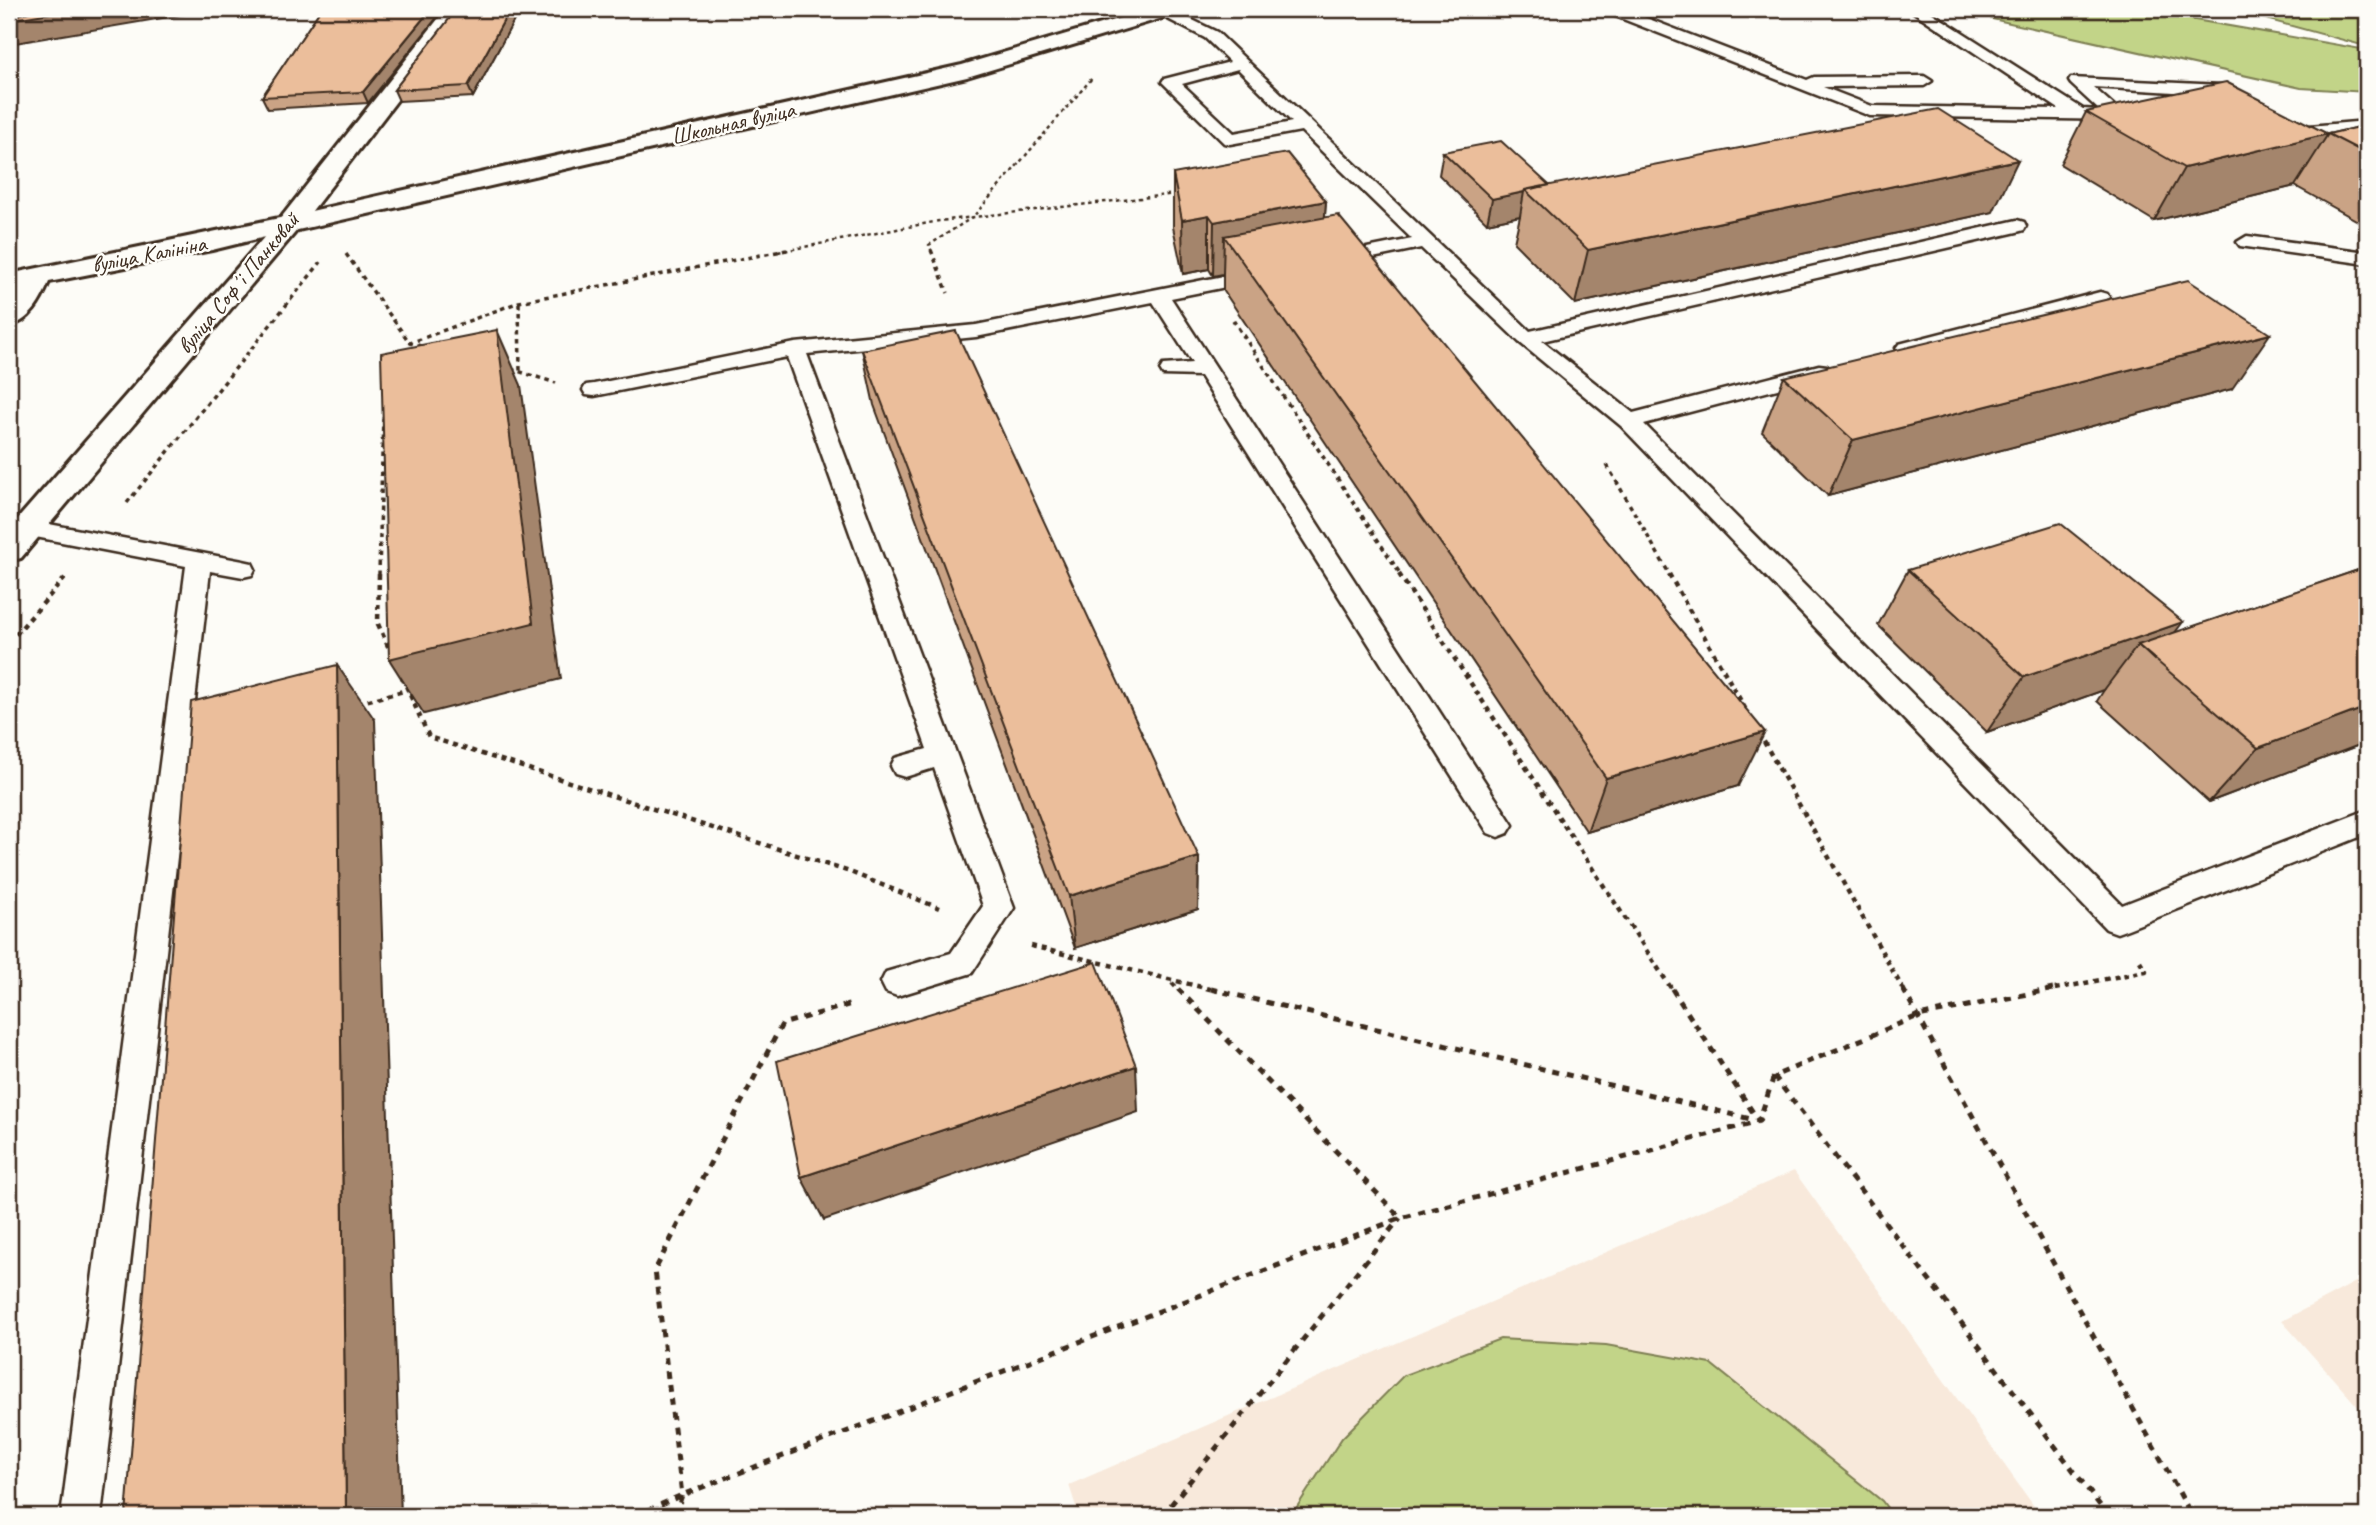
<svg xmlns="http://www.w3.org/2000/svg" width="2376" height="1525" viewBox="0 0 2376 1525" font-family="Caveat,sans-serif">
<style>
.built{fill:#f8e9db}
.green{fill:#c2d488;stroke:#7e7f53;stroke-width:2}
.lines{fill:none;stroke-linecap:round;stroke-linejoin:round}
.service-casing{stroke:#3b2a1e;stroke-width:5}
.minor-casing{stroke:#3b2a1e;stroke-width:6}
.tertiary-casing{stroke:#3b2a1e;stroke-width:6}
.secondary-casing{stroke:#3b2a1e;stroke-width:6}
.path-far3{stroke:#3b2a1e;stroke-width:2.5;stroke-dasharray:3.5 3.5;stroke-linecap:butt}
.path-far2{stroke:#3b2a1e;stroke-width:3.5;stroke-dasharray:4.5 4.5;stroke-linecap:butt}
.path-far1{stroke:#3b2a1e;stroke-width:4.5;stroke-dasharray:5 5;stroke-linecap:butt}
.path{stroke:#3b2a1e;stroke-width:5;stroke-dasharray:7 7;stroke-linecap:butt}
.service{fill:#fdfcf7;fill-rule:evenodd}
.minor{fill:#fdfcf7;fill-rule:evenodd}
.tertiary{fill:#fdfcf7;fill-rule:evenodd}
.secondary{fill:#fdfcf7;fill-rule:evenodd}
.wall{fill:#caa385;stroke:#3b2a1e;stroke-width:2}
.shaded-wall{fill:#a4856c;stroke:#3b2a1e;stroke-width:2}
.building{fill:#ebbe9b;stroke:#3b2a1e;stroke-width:2}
.labels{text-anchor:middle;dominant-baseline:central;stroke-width:5;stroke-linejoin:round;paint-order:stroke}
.far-street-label{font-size:23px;fill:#3b2a1e;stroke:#fdfcf7}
</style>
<rect width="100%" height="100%" fill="#fdfcf7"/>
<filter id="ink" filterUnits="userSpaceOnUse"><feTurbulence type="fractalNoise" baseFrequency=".0143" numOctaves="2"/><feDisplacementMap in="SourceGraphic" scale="14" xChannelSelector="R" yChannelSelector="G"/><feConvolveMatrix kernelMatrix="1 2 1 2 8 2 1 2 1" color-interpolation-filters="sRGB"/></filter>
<g filter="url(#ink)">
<g class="built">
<path d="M1794,1171L2041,1516H1079L1069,1485Z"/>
<path d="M2367,1276V1417L2282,1321Z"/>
</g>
<g class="green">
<path d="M2003,9H2132L2367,50V92L2301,88L1992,19Z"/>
<path d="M2229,9H2367V44L2365,46Z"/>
<path d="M1500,1339L1606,1345L1711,1364L1882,1501L1893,1516H1291L1342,1438L1404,1375Z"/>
</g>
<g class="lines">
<defs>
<g id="service">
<path d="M1160,9H1170L1217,32L1530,331L2017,220L2024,222L2026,226L2024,230L2017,232L1542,341L1633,413L1819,365L1827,366L1830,371L1827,376L1644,424L2122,905L2367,810V834L2128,929L2117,933L2106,929L1621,426L1519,342L1421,248L1334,266L1327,264L1324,260L1327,256L1412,239L1301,131L1230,144L1224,143L1162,82L1164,79L1230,62L1205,38L1160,15L1157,12ZM1238,69L1292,122L1234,133L1182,84Z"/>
<path d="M1602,9H1623L1807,80L1814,77L1924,76L1932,81L1924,86L1823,87L1872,106L2059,109L1909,9H1926L2083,109L2099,110L2071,84L2069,81L2071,78L2222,85L2230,90L2222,95L2093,87L2119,110L2130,111L2132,115L2124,120L1870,116L1605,12Z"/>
<path d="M2367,121V131C2347,133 2287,143 2273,129L2282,124L2309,126Z"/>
<path d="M2247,236L2367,252V264L2240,246L2237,242Z"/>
<path d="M1259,269L1269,275L1266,279L1171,298L1513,825L1508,833L1498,837L1488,833L1200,376L1163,375L1160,370L1163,365L1192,363L1153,302L976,337L807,354L1014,908L972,973L897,996L886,992L881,982L886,972L951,953L983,906L934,768L905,777L895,774L891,766L895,758L927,749L787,357L594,396L586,395L583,390L586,385L594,384L795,343L976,325Z"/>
<path d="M2100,292L2107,294L2110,298L2107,302L1906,354L1899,352L1896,348L1899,344Z"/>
<path d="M28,520L243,561L252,563L255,569L252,575L243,577L210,571L101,1516H61L186,566L20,534L16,528L20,522Z"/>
</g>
<path id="minor" d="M289,216L298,219L302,224L298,229L212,250L49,282C41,301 30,322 9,326V303L19,288L9,290V274Z"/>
<path id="tertiary" d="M1151,9H1182L1179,13L967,77L289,232L280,229L276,224L280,219L289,216L962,65Z"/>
<path id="secondary" d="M446,9H467L298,229L21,558L9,561V529L280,219Z"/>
</defs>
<use href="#service" class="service-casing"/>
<use href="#minor" class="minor-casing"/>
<use href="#tertiary" class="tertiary-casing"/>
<use href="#secondary" class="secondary-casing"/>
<g class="path-far3">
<path d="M778,252L939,221L1176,194"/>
<path d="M932,252L929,245L973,217L1093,77"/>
</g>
<g class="path-far2">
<path d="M931,250L948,293"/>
<path d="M346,254L410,343L424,347"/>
<path d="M519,303L520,372"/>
<path d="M1233,320L1401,575"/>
<path d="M406,353L410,343L519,302L787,250"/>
<path d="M511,369L556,383"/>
<path d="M1607,465L1670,575"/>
<path d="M127,503L321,262"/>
<path d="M379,575L383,416"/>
</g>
<g class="path-far1">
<path d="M379,574L378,624L391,653"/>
<path d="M1399,574L1673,991"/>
<path d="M1669,574L1746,710"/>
<path d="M9,642L66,577"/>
<path d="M402,677L429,737L850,872L939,908"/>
<path d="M358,703L407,690"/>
<path d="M1759,733L1904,991"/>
<path d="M1031,946L1218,991"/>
<path d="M1172,983L1180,991"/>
<path d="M2045,991L2146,971L2140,961"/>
</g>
<g class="path">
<path d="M1178,989L1401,1218"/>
<path d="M1211,989L1759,1121"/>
<path d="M1672,989L1758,1120"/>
<path d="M1903,989L2192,1516"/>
<path d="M2053,989L1918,1016L1774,1076L2108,1516"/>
<path d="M635,1516L682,1495L1401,1218L1759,1121L1774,1076"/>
<path d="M675,1516L682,1495L655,1270L782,1024L855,1003"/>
<path d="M1162,1516L1400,1218"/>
</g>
<use href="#service" class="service"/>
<use href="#minor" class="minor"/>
<use href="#tertiary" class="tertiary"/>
<use href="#secondary" class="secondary"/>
</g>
<g class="wall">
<path d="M321,9H444L368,103L268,109L262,97Z"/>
<path d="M457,9H520L473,97L399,101L394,90Z"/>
<path d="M2086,112L2328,134L2367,125V226L2295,186L2154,221L2060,164Z"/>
<path d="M1443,152L1549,185L1993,212L1575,304L1514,243L1520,216L1487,223L1439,175Z"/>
<path d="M1173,174L1326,201L1325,217L1738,786L1587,832L1223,290V274L1213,276L1209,269L1183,274L1173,227Z"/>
<path d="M862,350L1199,857L1198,909L1075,948L874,405Z"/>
<path d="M1784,377L2232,389L1828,496L1762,432Z"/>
<path d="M2367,567V742L2209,802L2097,701L2104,690L1987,732L1878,625L1908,570L2175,633Z"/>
</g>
<g class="shaded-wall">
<path d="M9,9H210V10L10,44L9,42V20L12,19L9,13Z"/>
<path d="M431,9H444L368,103L363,92Z"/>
<path d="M510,9H520L473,97L468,86Z"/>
<path d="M2328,134L2295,186L2154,221L2184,168Z"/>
<path d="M2018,160L1993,212L1575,304L1588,250Z"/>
<path d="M1524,192L1520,216L1487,223L1492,199Z"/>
<path d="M1326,201L1322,254L1224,236L1223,274L1213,276L1214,222Z"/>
<path d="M1209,215V269L1183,274L1182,220Z"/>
<path d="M497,330L521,385L561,679L424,714L389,659Z"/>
<path d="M2270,334L2232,389L1828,496L1853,440Z"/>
<path d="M2183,622L2154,660L2138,645L2104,690L1987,732L2024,677Z"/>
<path d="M337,665L375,720L401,1516H346Z"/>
<path d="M2367,707V742L2209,802L2258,748Z"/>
<path d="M1765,732L1738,786L1587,832L1606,778Z"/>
<path d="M1199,857L1198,909L1075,948L1069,896Z"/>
<path d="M1136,1066L1138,1112L824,1220L801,1177Z"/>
</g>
<g class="building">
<path d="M38,9H74L9,20V18Z"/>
<path d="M321,9H431L363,92L262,97Z"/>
<path d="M457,9H510L468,86L394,90Z"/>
<path d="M2226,82L2328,134L2184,168L2086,112Z"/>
<path d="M1938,109L2018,160L1588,250L1525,190Z"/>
<path d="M2367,125V154L2328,134Z"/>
<path d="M1501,141L1549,185L1525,190L1524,192L1492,199L1443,152Z"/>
<path d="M1287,153L1326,201L1214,222L1209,215L1182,220L1173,174Z"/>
<path d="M1338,215L1765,732L1606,778L1224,236Z"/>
<path d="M2188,280L2270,334L1853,440L1784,377Z"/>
<path d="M497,330L533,623L389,659L381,353Z"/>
<path d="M956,331L1199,857L1069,896L862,350Z"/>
<path d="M2060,523L2183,622L2024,677L1908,570Z"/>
<path d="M2367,567V707L2258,748L2138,645Z"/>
<path d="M337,665L346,1516H126L191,702Z"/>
<path d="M1096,962L1136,1066L801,1177L777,1061Z"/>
</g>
</g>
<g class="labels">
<g class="far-street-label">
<text transform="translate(733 123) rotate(-13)">Школьная вуліца</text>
<text transform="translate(149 254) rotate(-11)">вуліца Калініна</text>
<text transform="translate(238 283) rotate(-50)">вуліца Софʼі Панковай</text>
</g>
</g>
<rect width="2376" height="1525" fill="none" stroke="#fdfcf7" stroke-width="35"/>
<rect x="18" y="18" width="2341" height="1490" fill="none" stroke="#3b2a1e" stroke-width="2.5" filter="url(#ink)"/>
</svg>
